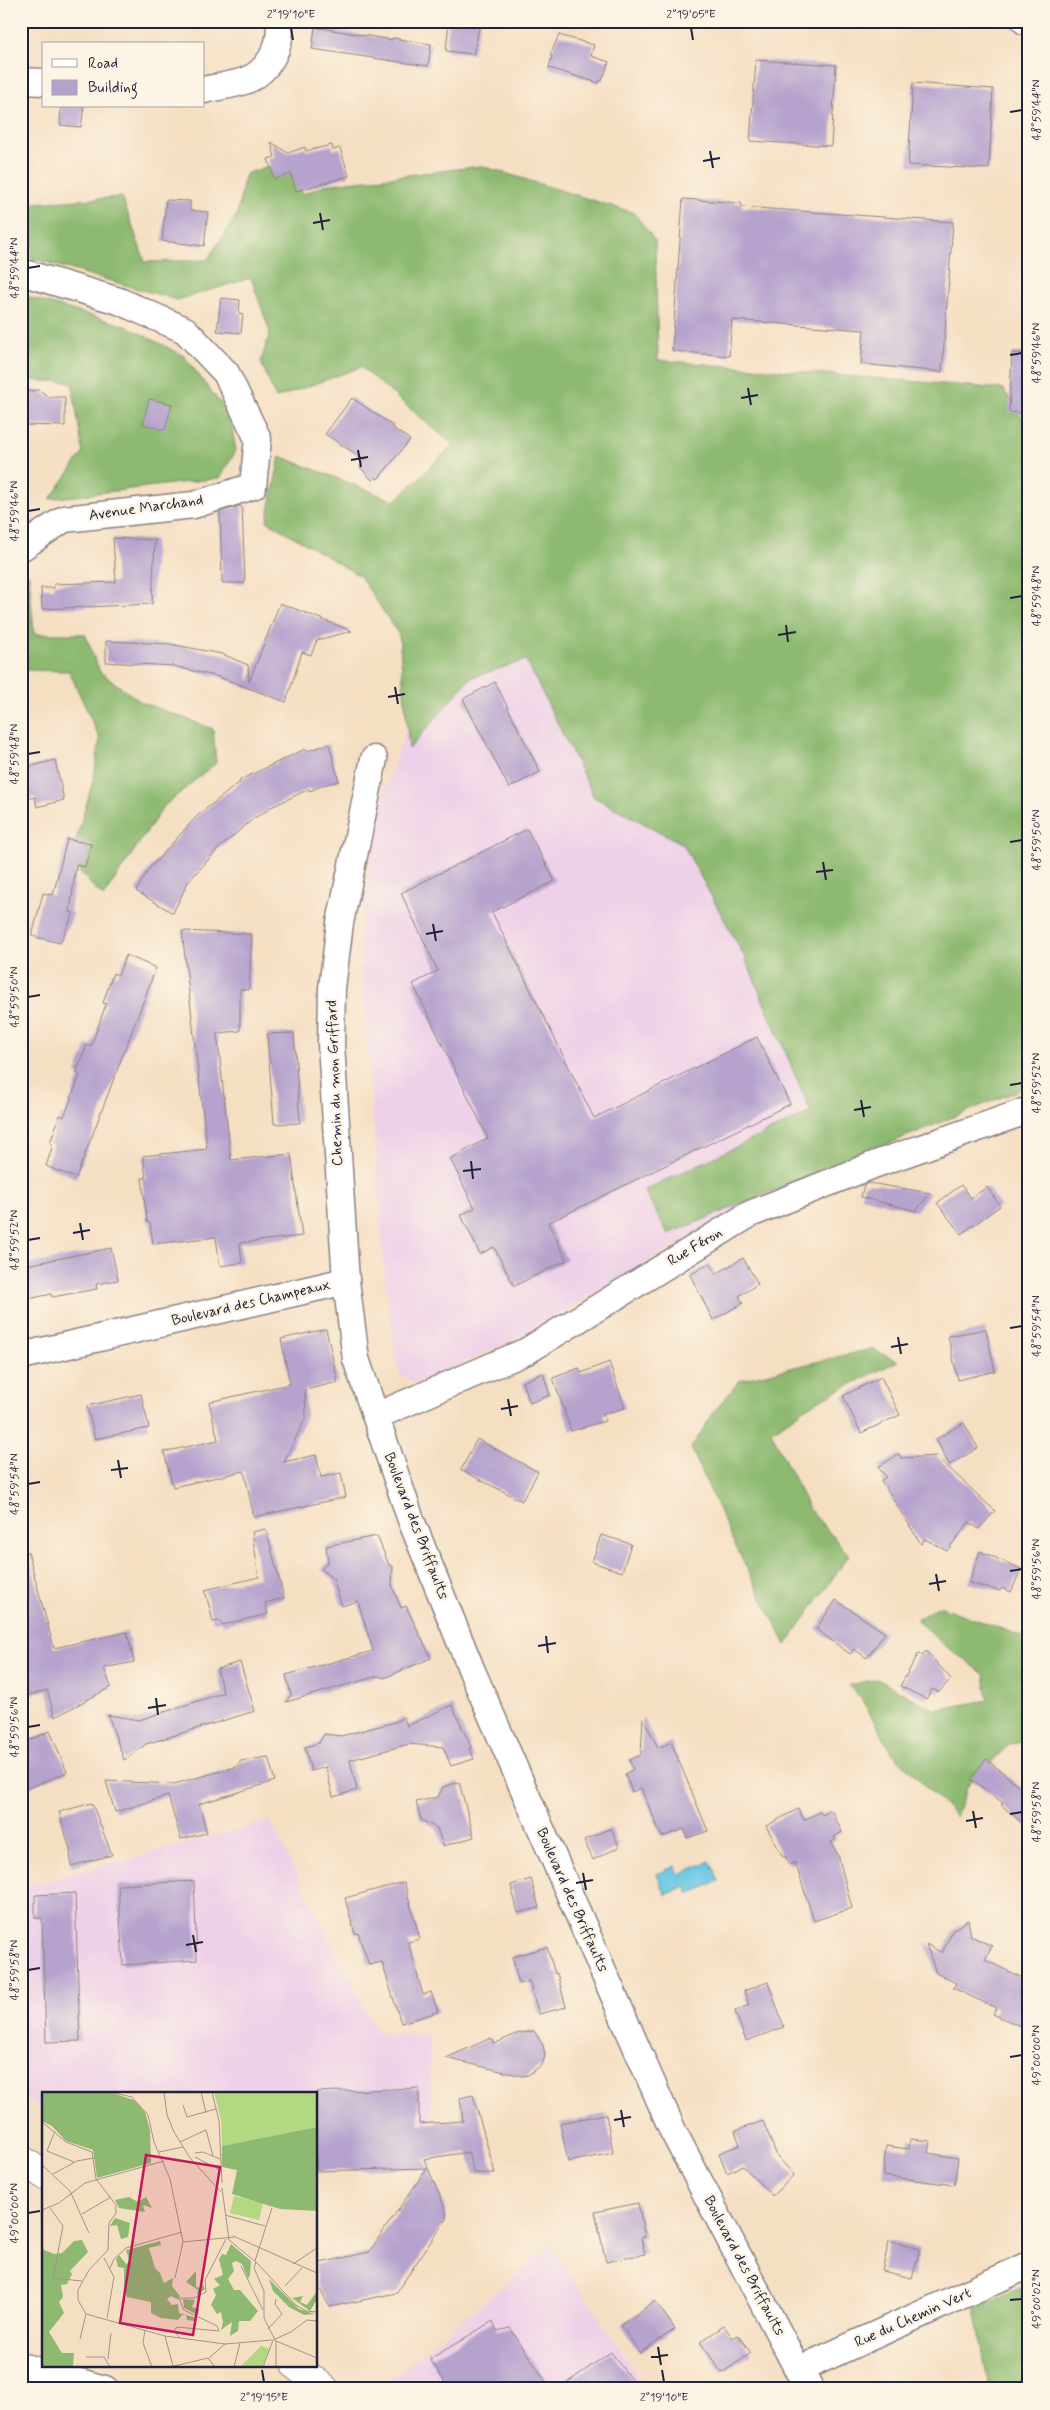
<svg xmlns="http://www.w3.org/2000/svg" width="1050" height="2410" viewBox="0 0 1050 2410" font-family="Mynerve,sans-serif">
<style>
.built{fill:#eed0e8}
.forest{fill:#8db970;stroke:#586e56}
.water{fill:#65c6e3;stroke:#44748f}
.building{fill:#b5a2cd}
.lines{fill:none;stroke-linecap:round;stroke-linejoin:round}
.street-casing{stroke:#8c807f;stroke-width:29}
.secondary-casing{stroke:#8c807f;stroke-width:30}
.street{stroke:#fff;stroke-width:26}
.secondary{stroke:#fff;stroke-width:28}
.ticks{fill:none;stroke:#22223b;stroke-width:2}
.labels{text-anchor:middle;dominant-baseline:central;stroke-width:5;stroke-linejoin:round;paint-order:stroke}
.street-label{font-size:15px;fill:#22223b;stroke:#fcf5e5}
.inset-road{fill:none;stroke:#a1938d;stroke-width:1}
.view{fill:#c2185b;fill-opacity:0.15;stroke:#c2185b;stroke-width:2.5}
.inset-edge{fill:none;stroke:#22223b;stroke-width:2.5}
.neatline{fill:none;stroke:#22223b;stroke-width:2}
.ticks-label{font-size:12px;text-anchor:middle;fill:#22223b}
</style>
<rect width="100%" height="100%" fill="#fcf5e5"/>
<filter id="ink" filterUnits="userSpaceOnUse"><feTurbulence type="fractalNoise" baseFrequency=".02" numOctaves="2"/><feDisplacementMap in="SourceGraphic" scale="10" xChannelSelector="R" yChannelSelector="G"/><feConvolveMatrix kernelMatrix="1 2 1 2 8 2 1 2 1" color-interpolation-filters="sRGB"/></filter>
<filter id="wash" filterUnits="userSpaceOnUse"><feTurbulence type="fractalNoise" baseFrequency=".0096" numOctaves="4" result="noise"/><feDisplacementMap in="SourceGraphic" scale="20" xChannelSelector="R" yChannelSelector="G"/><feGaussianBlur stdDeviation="1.12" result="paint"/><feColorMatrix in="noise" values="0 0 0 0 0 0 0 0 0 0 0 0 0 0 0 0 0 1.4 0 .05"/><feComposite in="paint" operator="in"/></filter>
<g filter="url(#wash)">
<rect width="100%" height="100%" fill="#f5dfc3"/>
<g class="built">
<path d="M472,577L1018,1090L759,1197L524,1335L417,1384L399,1374L385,1280L359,938L378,809L413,710Z"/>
<path d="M270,1821L377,2033L429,2036L432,2148L316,2094H44V2113L21,2093V1888Z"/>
<path d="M551,2245L646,2389H380Z"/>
</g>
<g class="forest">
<path d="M286,161L303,194L324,185L482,166L634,213L655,241L658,360L1003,389L1029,428V1086L668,1234L644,1190L811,1112L744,956L683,844L594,797L526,660L470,678L409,749L399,635L360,576L267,521L280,456L395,501L453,445L361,367L276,398L261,362L270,332L251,278L177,300L21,255V204L122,197L145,262L207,260L237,215L245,174Z"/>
<path d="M21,295L126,326L184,356L230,416L236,451L220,478L50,499L83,453L72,382L21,380Z"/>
<path d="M29,574L34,634H85L100,672L141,702L213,729L216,763L164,806L103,897L70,862L94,777L100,739L69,671L21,670V579Z"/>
<path d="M871,1349L898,1361L815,1402L771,1432L809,1509L849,1555L786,1645L733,1541L691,1448L714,1412L740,1380Z"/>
<path d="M939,1606L1021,1636H1029V1741L1009,1744L967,1787L956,1817L893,1754L862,1700L849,1685L877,1679L935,1710L988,1700L984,1674L943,1644L916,1620Z"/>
<path d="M1029,2283V2389H989L975,2308Z"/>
</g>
<path class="water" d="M710,1861L719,1881L689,1894L686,1886L666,1895L657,1874L676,1866L679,1874Z"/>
<g id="blocks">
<g class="building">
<path d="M449,21H481L473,54L446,51Z"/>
<path d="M315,27L392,40V38L431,44L428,66L312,49Z"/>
<path d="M559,35L594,45L591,56L609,62L602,81L600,80L599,83L549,68L552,56L550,55Z"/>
<path d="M756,60L836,65L831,146L750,141Z"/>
<path d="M913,83L993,89L989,169L908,165Z"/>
<path d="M61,106H84L81,127L60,125Z"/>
<path d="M271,142L288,153L305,147L306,151L332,145L333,150L340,148L349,176L296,191L291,174L274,179L268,159L275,157Z"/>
<path d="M683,199L741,203L742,207L953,222L942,372L861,364L864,330L732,320L729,356L672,351Z"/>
<path d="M166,200L190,201V210L208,212L204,246L162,241Z"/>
<path d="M221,298L240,300L239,313L243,314L241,333L217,331Z"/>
<path d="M1012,353H1029V414L1009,412Z"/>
<path d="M39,390L49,397H65V426L21,425V400L28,391Z"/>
<path d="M352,398L393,426L394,429L410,440L378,479L375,477L372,480L360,467L365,460L325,434Z"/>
<path d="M149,399L172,404L165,430L143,424Z"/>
<path d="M239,506L242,507L245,583H222L220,512Z"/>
<path d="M113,538L155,540L152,604L42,609L41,588H54V584L116,582Z"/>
<path d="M280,603L352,631L317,640L311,655L302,652L286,702L219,677L173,666L106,662V641L170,644L222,654L248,665L249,682Z"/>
<path d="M495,682L540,772L509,788L463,699Z"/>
<path d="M329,744L339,781L323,785L310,791L309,789L267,809L268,810L254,818L218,849L188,882L173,913L136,891L149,869L197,816L240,782V780L305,749L307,751Z"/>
<path d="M55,760L64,800L37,807L35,797L21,800V769Z"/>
<path d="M527,829L555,881L492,912L594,1118L757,1037L790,1104L548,1223L567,1260L514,1286L494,1247L480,1254L461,1215L475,1208L450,1159L488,1138L413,984L438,971L401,893Z"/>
<path d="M67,839L91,844L85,867L76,865L70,912L74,913L60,943L32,936L43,893L53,895Z"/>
<path d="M182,931L252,934L249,990L240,989V1031L217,1033L231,1160L291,1154L302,1236L240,1243L242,1263L220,1266L216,1237L153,1244L150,1223L147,1222L142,1178H146L143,1156L207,1149Z"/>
<path d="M126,955L156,968L76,1178L46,1166L53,1145L50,1143L60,1115L64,1117L80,1075L76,1073L87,1045L91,1047L106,1004L103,1003L113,973L118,975Z"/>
<path d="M294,1033L300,1123L274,1124L267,1034Z"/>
<path d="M869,1183L930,1193L916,1211L861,1197L864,1185Z"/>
<path d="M961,1185L971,1198L987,1187L1000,1206L961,1234L937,1203Z"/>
<path d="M111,1248L118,1280L96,1284L97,1289L52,1297L51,1294L29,1299L22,1266Z"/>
<path d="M743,1258L758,1284L739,1296L743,1303L713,1320L690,1275L710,1263L716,1274Z"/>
<path d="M326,1329L338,1382L305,1390L306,1417L284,1462L316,1455L321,1477L341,1473L346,1497L254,1517L244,1471L173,1487L164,1452L218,1440L209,1402L290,1384L281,1339Z"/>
<path d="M986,1329L995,1371L958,1380L948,1336Z"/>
<path d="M609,1362L625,1408L603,1414L605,1421L571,1431L553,1378L579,1368L581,1373Z"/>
<path d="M543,1373L550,1395L530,1403L522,1382Z"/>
<path d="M881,1377L900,1415L861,1433L843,1396Z"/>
<path d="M141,1394L149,1428L95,1439L87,1406Z"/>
<path d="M964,1423L978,1448L949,1465L936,1439Z"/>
<path d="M477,1439L538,1472L522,1501L461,1470Z"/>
<path d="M899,1454L901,1458L936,1456L995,1511L979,1529L969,1522L947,1551L925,1539L921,1544L881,1480L886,1477L878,1467Z"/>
<path d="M266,1529L284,1598L265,1603L268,1614L222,1625L221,1621L213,1622L205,1590L259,1577L252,1532Z"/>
<path d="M601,1535L631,1544L622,1572L592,1562Z"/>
<path d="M377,1536L389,1565L393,1566L392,1585L401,1608L406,1606L431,1658L384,1678L378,1676L286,1702L291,1695L286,1675L373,1651L358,1601L342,1606L333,1579L321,1569L328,1562L326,1546Z"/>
<path d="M980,1551L1021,1569L1011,1592L1002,1588L1000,1591L969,1583Z"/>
<path d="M28,1552L54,1648L127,1632L134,1662L104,1668L111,1687L55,1717L47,1690L21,1697V1553Z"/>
<path d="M836,1600L885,1633L867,1658L854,1649L850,1654L816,1629Z"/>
<path d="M926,1651L951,1679L939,1692L932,1689L926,1699L900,1686L919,1653L922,1655Z"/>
<path d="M240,1662L255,1711L146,1744L124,1760L108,1715L139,1720L223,1693L217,1669Z"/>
<path d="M452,1705L471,1747L469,1748L474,1759L451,1766L443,1747L409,1744L350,1760L357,1790L333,1797L326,1767L311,1771L305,1747L319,1743L324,1734L341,1736L395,1722L404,1717L407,1726Z"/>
<path d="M643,1717L658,1748L671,1742L708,1831L687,1838L684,1829L662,1837L641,1788L632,1792L625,1774L633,1769L629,1760L641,1755Z"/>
<path d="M50,1731L67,1772L21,1791V1744Z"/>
<path d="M268,1757L275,1781L199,1804L207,1833L181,1839L168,1796L115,1812L106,1781L174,1784L236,1767L241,1761Z"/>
<path d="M986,1759L1029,1794V1829L1001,1805L1003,1803L971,1779Z"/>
<path d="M459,1782L474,1837L443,1846L437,1828L421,1820L416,1802L438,1797L443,1787Z"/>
<path d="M92,1803L112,1855L71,1866L70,1849L59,1812Z"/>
<path d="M798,1809L804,1820L820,1812L822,1815L831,1810L842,1832L834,1837L836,1839L831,1842L838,1855L852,1908L814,1921L795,1862L790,1865L785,1856L783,1857L766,1826Z"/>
<path d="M611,1828L619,1847L593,1860L584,1840Z"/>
<path d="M531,1879L539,1908L518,1913L511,1885Z"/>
<path d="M194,1881L197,1960L123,1965L118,1885Z"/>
<path d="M404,1882L420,1939L408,1942L423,1995L431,1992L438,2012L401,2023L382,1962L369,1965L358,1933L355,1934L345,1898Z"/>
<path d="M75,1893L80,2041L46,2042L42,1918H35V1895Z"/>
<path d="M968,1920L971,1936L992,1946L985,1960L1027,1980L1022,1990L1029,1994V2030L993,2014L996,2008L953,1988L956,1983L936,1973L926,1944L942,1953L953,1930Z"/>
<path d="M547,1947L555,1974L557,1973L566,2007L539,2014L529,1981L519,1984L512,1957Z"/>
<path d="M768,1982L784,2027L746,2041L735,2011L749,2005L744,1991Z"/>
<path d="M534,2031L543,2045L545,2056L542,2065L528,2075L522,2076L446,2058L491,2038L494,2044L516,2034Z"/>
<path d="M419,2088V2124L463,2121L460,2098L473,2095L495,2173H474L468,2152L424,2159L446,2210V2219L396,2293L330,2307L316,2283V2264L369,2252L427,2168L316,2171V2092Z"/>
<path d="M606,2114L613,2153L568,2162L560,2123Z"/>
<path d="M763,2121L777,2156L794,2175L772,2196L743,2166L727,2173L719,2153L740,2145L735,2131Z"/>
<path d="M910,2139L930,2141L928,2153L958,2158L954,2185L883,2176L886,2146L909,2149Z"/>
<path d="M638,2203L645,2237L641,2238L645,2254L606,2262L595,2212Z"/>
<path d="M889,2241L920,2249L912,2278L882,2271Z"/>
<path d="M655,2301L675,2329L640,2353L621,2325Z"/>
<path d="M493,2321L497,2331L510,2328L551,2389H449L430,2359Z"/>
<path d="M724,2326L733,2338L738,2335L751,2353L722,2373L700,2342Z"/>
<path d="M611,2352L638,2389H558Z"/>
</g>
</g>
</g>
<g filter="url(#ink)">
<use href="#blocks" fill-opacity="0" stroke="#8c807f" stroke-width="1"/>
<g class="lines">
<defs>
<g id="street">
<path d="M1025,21L1029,22"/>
<path d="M21,81L44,82"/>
<path d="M204,90C217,87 234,85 247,80C269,71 283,44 279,21"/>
<path d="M21,272L119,301L185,330L226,373L258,439L253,486L194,505L64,519L21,548"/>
<path d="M346,1281L331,1044L332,988L340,923L374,759"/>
<path d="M21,1356L346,1281L356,1359L411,1520L472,1671L673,2131L798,2370L811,2389"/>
<path d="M376,1416L527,1351L750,1214L876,1164L1029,1110"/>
<path d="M21,2366L105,2389"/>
<path d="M798,2370L1029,2265"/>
</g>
<g id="secondary">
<path d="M21,2159L44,2175"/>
<path d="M296,2366L325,2389"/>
</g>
</defs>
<use href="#street" class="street-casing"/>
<use href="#secondary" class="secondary-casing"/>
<use href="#street" class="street"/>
<use href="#secondary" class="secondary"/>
</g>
</g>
<path class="ticks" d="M291,28L293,40M691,28L693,40M1010,112L1022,110M710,151L713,168M703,161L720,158M320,213L323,230M313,223L330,220M28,268L40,266M1010,355L1022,353M748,388L751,405M741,398L758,395M358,450L361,467M351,460L368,457M28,511L40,509M1010,598L1022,596M786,625L788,642M778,635L796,632M395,687L398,704M388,697L405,694M28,754L40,752M1010,842L1022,840M823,862L826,880M816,872L833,870M433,924L436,941M426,934L443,931M28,997L40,995M1010,1085L1022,1083M861,1100L864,1117M854,1110L871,1107M471,1161L473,1179M463,1171L481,1169M80,1223L83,1240M73,1233L90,1230M28,1240L40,1238M1010,1328L1022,1326M898,1337L901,1354M891,1347L908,1344M508,1399L511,1416M501,1409L518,1406M118,1460L121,1478M111,1470L128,1468M28,1484L40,1482M1010,1571L1022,1569M936,1574L939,1591M929,1584L946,1581M546,1636L548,1653M538,1646L556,1643M156,1698L158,1715M148,1708L166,1705M28,1727L40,1725M973,1811L976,1828M1010,1814L1022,1812M966,1821L983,1818M583,1873L586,1890M576,1883L593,1880M193,1935L196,1952M186,1945L203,1942M28,1970L40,1968M1010,2057L1022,2055M621,2110L624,2127M614,2120L631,2117M28,2213L40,2211M1010,2300L1022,2299M658,2347L661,2365M651,2357L668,2355M262,2370L264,2382M662,2370L664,2382"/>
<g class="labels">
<g class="street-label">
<text transform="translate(146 508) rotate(-8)">Avenue Marchand</text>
<text transform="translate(335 1083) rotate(-92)">Chemin du mon Griffard</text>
<text transform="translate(695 1247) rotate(-31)">Rue Féron</text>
<text transform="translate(251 1303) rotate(-13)">Boulevard des Champeaux</text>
<text transform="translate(416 1526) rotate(69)">Boulevard des Briffaults</text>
<text transform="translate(572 1900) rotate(66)">Boulevard des Briffaults</text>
<text transform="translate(744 2266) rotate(62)">Boulevard des Briffaults</text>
<text transform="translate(913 2318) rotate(-24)">Rue du Chemin Vert</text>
</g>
</g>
<g transform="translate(42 2092)">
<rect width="275" height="275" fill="#f5dfc3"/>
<path d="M172,0H275V35L180,54L179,28ZM192,104L221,111L217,128L188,121ZM219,254L228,257L220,275H198Z" fill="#b2d982"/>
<path d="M0,0H67L92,8L103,20L108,38L109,71L55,86L51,58L24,49L10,34L0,29ZM275,35V119L238,117L190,102L195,78L180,75V54ZM87,105L96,110L104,105L110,116L101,113L103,120L77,116L73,108ZM73,126L88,131L86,145L79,147L75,133L68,134ZM40,148L46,160L28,179L30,182L25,192L19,193L21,205L17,210L22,221L7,240L20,261H32L31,275H0V157L12,162L20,161L32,149ZM118,149L119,153L107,156L113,176L118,181L122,191L131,186L130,194L138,204L137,208L129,204L125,207L130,213L136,212L137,221L154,226L153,229L145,228L144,223H140L136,228L119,226L109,221V210L85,205L82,197V176L76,175L74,167L77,163L84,172L88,170L84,158ZM189,152L209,169L208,183L206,187L200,172L194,169L190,171L192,179L186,187L192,198H198L216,219L208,229H197L196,239L188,244L190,230L179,238L181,230L179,220L175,222L169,213L174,203L171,197L178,193L172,187L181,183L177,167L180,162L184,163ZM154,179V195L158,196L161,192L163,197L155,203L156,198L144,190ZM227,187L257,217L273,222L262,223L247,215L231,199ZM275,199V207L268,219L250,206L261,204L258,210L265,213ZM141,207L153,208L150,215L157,217L156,223L142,216Z" fill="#8db970"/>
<path class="inset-road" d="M68,0L90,5L106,23L112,50L128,87L141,150L192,145M122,0L125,23L132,40L148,66L179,100M159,0L164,21M170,0L177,29L180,91M141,13L145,25L174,17M0,30L24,50L50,60L54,87L74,113V121L67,131L66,158L47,178L36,198V208L44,222L123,244L183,252L167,266M13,39L5,59L32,70M138,50L164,38L171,64M117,60L141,55M153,61L161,60L178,67M153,65L178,78M0,73L28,99L47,141M11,82L35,69L52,66M180,96L187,148L215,171L254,213L264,219L275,220M8,116L21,134L11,186L40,189M0,118L17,111L43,91L122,69M40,122L69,105M183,123L223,134M191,144L275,181M62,166L72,185L65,226M213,169L230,116M214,170L212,176L222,199V226L234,250V275M251,172L275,156M199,174L221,218M68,176L72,167L84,156L140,140M133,186L141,150M243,194L260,176M226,237L240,222L233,212L234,207M103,238L101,251L110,275M123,244L131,274M138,246L132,239L135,235L177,239L175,234L142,218L138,209L139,206H152L164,200L163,188L184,147M38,247L44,222M234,249L275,266M183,252L230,248M44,265H62L68,275M66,267L69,241M128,275L166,266L173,275M192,275L198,251M221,275L231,248L249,240L265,228L275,229"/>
<path class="view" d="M104,63L178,75L151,243L78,231Z"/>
<rect width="275" height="275" class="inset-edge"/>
</g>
<rect width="1050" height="2410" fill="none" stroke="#fcf5e5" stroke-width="55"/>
<rect x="42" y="42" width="162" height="65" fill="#fcf5e5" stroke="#a5a1a1"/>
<rect x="52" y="59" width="25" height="8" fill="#ffffff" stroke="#a5a1a1"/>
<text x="88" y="68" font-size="15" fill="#22223b">Road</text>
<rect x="52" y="80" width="25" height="15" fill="#b5a2cd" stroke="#a5a1a1"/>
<text x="88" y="92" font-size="15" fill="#22223b">Building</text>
<rect x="28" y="28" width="994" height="2354" class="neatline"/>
<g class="ticks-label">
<text x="291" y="18">2°19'10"E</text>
<text x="691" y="18">2°19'05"E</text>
<text transform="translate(1036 110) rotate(-90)" y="4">48°59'44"N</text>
<text transform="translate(14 268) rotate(-90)" y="4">48°59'44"N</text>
<text transform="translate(1036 353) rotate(-90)" y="4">48°59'46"N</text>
<text transform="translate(14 511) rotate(-90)" y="4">48°59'46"N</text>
<text transform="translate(1036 596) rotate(-90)" y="4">48°59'48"N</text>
<text transform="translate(14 754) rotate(-90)" y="4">48°59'48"N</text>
<text transform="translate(1036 840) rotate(-90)" y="4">48°59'50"N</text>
<text transform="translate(14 997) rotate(-90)" y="4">48°59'50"N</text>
<text transform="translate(1036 1083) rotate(-90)" y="4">48°59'52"N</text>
<text transform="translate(14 1240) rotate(-90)" y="4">48°59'52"N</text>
<text transform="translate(1036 1326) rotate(-90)" y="4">48°59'54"N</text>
<text transform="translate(14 1484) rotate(-90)" y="4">48°59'54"N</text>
<text transform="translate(1036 1569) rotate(-90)" y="4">48°59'56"N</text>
<text transform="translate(14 1727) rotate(-90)" y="4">48°59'56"N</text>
<text transform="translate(1036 1812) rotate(-90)" y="4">48°59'58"N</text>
<text transform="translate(14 1970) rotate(-90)" y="4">48°59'58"N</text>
<text transform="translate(1036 2055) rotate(-90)" y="4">49°00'00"N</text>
<text transform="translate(14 2213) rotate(-90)" y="4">49°00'00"N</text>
<text transform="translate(1036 2299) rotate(-90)" y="4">49°00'02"N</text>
<text x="264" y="2401">2°19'15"E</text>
<text x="664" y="2401">2°19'10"E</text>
</g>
</svg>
